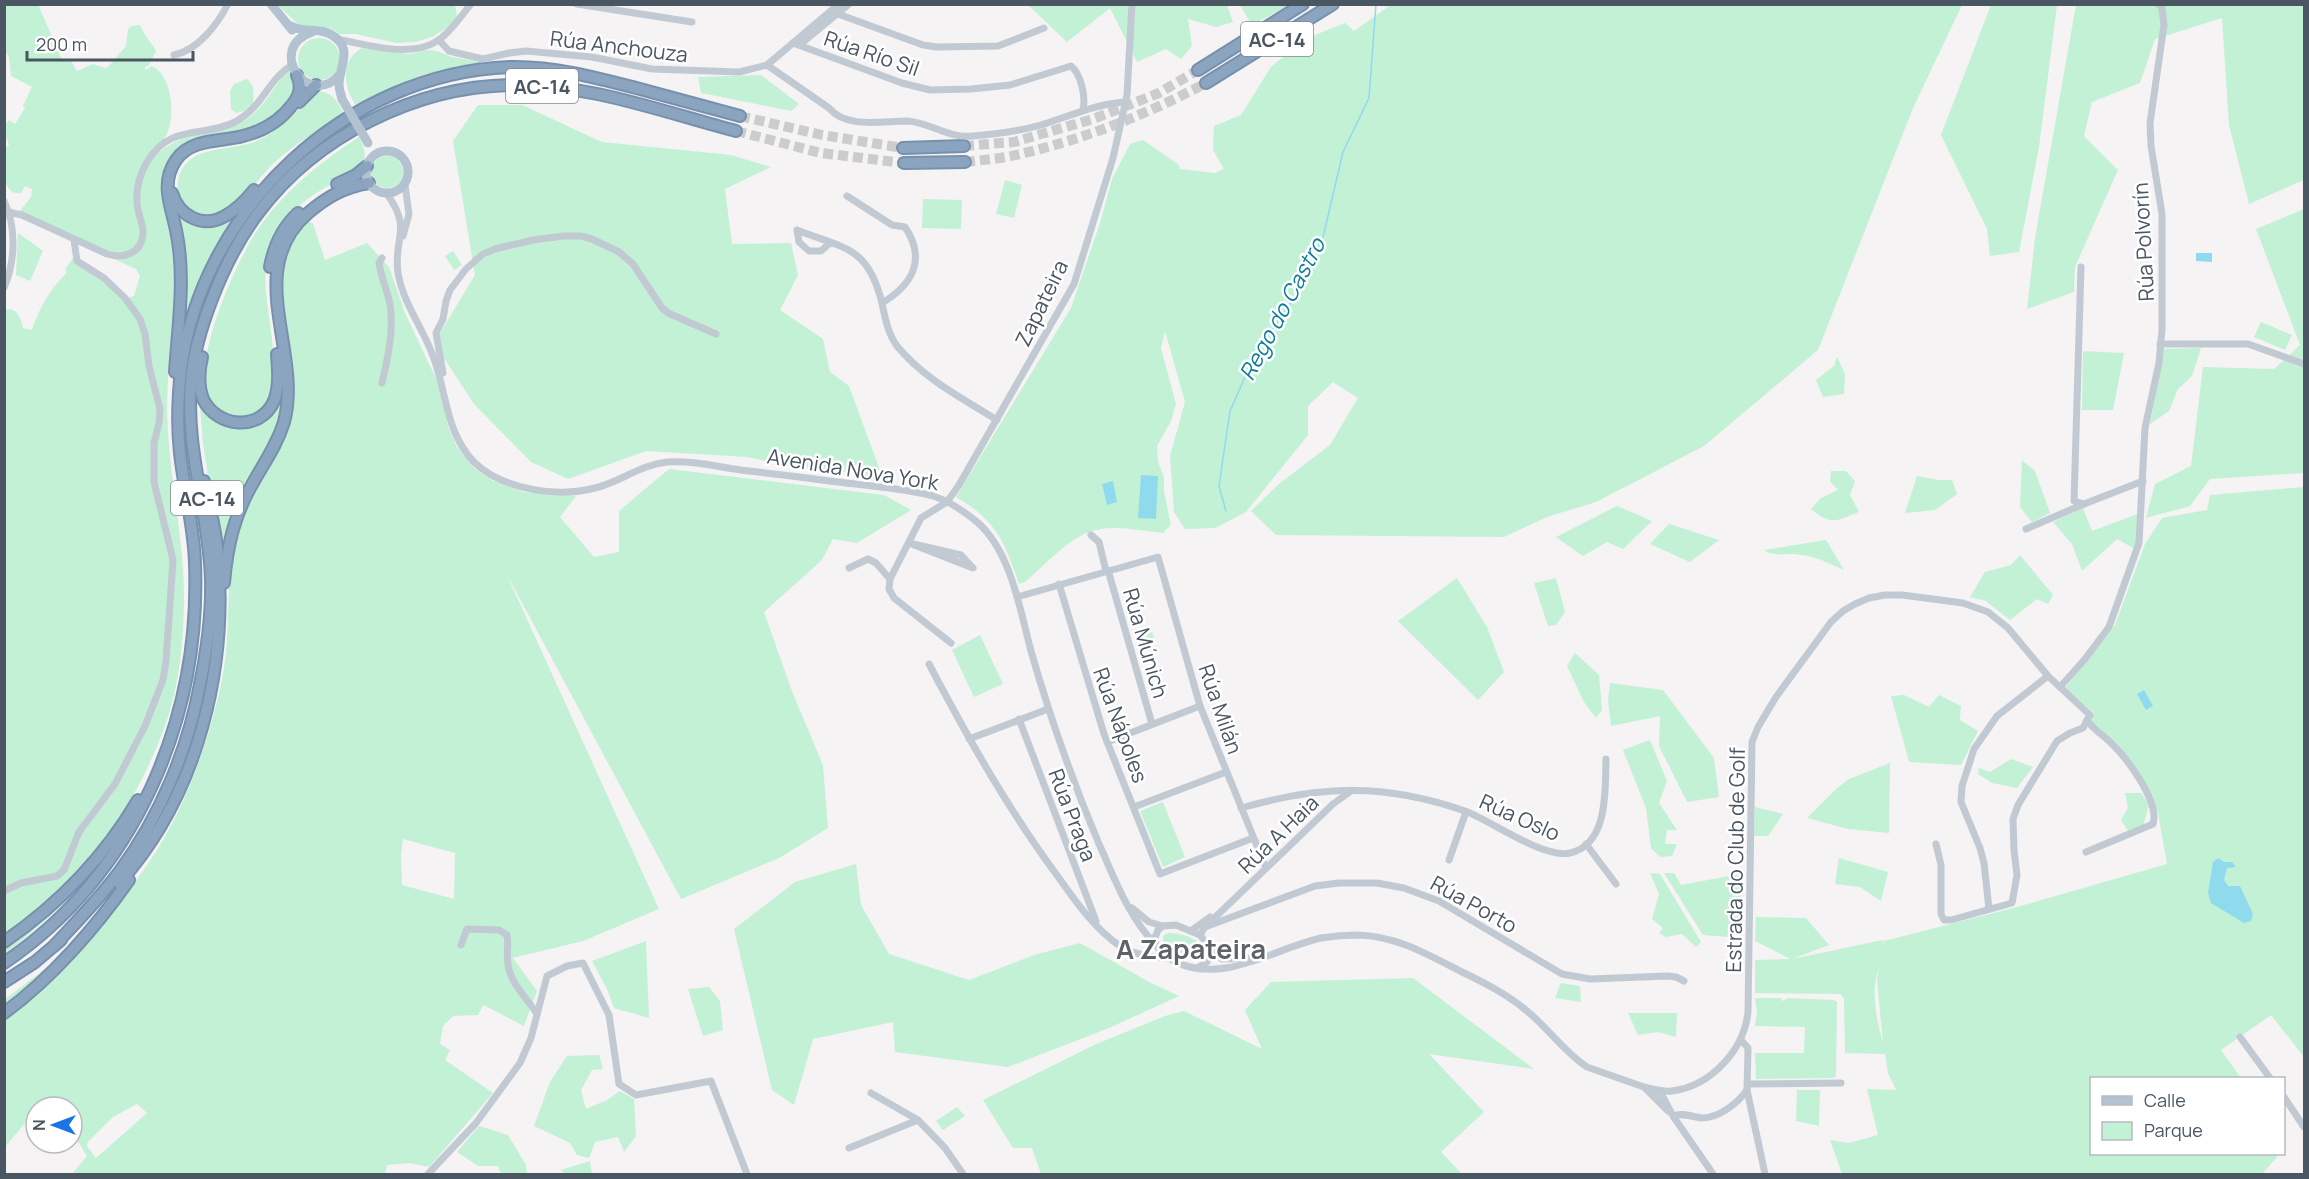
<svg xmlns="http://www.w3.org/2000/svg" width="2309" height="1179" viewBox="0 0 2309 1179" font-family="Manrope,sans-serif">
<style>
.green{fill:#c3f1d5;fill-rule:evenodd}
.water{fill:#90daee}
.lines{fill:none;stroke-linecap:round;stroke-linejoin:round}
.stream{stroke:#90daee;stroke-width:1.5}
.highway-tunnel{stroke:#caccce;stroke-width:10;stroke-dasharray:10 5;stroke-linecap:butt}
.highway-casing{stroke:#7690ad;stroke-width:14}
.minor{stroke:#c1cad2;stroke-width:7}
.major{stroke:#b3c2d1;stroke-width:9}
.highway{stroke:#8ba5c1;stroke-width:10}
.major-bridge{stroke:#b3c2d1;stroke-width:9}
.labels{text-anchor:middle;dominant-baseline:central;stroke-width:5;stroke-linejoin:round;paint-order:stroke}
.shield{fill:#fff;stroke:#808990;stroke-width:1.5}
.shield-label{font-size:20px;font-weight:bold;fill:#4a5661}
.street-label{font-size:21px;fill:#4a5661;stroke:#fff}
.water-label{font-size:22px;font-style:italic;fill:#0c7c9b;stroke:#fff}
.district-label{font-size:27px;font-weight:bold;fill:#5f6368;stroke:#fff}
</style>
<rect width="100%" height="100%" fill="#f5f3f3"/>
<g class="green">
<path d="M38,4L61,58L64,61L70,59L77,71L93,64L105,68L108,67L126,46L128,29L132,26L140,25C144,35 151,42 156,51L149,65L145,67V70L152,66C172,76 175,112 168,131C165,140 158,148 155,156C182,131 204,137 235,125C259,116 272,91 285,72L291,70C298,84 296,93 286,105C262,133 228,132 195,140C187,150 167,169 164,179C160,195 167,213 171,228C174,243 176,257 176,273C175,325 164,379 168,431C171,487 184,541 184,597C184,641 179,690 163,731C133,812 78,887 5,935V310C17,306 21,318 23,328L32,330C41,304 49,292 67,272L65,270L72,259L77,257L109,279L127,298L134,296L140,276L136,269L17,215L31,197L32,189L25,186L21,193C0,196 5,165 5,149L9,145L5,134V125L9,120L15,124L25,108L23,106L32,87L11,76L9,57L5,51V5Z"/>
<path d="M1392,4L1962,5L1913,108L1818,350L1704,446L1596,502L1547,517L1504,537L1276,535L1251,511L1280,483L1330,445L1358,398L1333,382L1308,406V435L1246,512L1215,528L1185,529L1174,512L1170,456L1185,402L1165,331L1161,348L1176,404L1171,421L1157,446L1158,462L1164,477V491L1171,525L1163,533C1143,531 1120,526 1101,529C1071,533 1047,564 1025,582L1019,584C1004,541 997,521 956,497L1071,308L1100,223L1112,179L1130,144L1143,140L1179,165L1180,169L1215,173L1224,169L1213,150L1214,126L1241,115L1271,67L1294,48L1315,35L1345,23L1354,31Z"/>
<path d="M278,5H455L457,16L448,27L432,37L415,42L396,43L356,34H340L330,28L315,26L306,28L297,23Z"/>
<path d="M1028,5H1227L1233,22L1216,27L1188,19L1192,46L1181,59L1166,49L1137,62L1110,8L1067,42Z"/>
<path d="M1240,5H1289L1252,25Z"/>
<path d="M1991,5H2057L2039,147L2019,252L1990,256L1987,229L1941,135Z"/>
<path d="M2076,5H2304V180L2249,204L2229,125L2222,18L2155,39L2140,83L2092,102L2084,136L2118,170L2075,267L2074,292L2027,309L2035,238Z"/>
<circle cx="319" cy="59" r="21"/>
<path d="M362,48L410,54L429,50L437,51L452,57L486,63L425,74L399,84L356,106C344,87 339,61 362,48Z"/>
<path d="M761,75L799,104L791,111L701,93L698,77Z"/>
<path d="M247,79C255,86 254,93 253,103L244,111L236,113L231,109L230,91L234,84Z"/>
<path d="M316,91C332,91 338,102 344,114C321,129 297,142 276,161C256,179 243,206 215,215C207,217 196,216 189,210C180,204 176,192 178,182C185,141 232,154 261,139C283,128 298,109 316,91Z"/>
<path d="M478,105H522L602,142L731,155L771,167L725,189L732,244L791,243L798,275L780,310L823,339L830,372L849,386L884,481L852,473L794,467L747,457L646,451L568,479L531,462L474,404L434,343L475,275L453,141Z"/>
<path d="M359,137C365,149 368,157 359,168C335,184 303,195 287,221C277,236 268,252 266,270C261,306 292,392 258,414C248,420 233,420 223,414C218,411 213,407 210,402C189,365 235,265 256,232C283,192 319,163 359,137Z"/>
<circle cx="387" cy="172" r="16"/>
<path d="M1005,180L1022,185L1014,218L996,214Z"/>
<path d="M923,199L962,200L961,229L922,228Z"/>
<path d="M172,204L193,223L239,211C212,250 194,289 181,334Z"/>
<path d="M2304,209V473L2210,479L2190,506L2146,518L2155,484L2191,466L2203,367L2274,369L2300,345L2256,229Z"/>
<path d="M308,220L313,224L325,260L367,243L389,267L405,313L440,387L448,427L457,447L475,469L493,481L523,492L576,496L560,517L594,557L619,552V511L669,469L884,495L911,510L857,543L833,539L822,560L764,612L793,694L823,765L828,828L779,858L681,899L506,573L659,909L583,941L513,958L537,991L524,1026L483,1005L478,1015L453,1016L443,1026L440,1044L450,1050L445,1060L493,1093L429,1167L410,1163L387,1165L385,1174H72L87,1156L79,1143L72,1138V1107H36V1124L26,1122L5,1147V1017C53,969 108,922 147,865C185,812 213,732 224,668C231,625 225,579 236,537C248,494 283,461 290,417C300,364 272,294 289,246C293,236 301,228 308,220ZM403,839L455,853L454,899L402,885L401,855ZM137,1104L147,1113L96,1158L87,1146L88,1142L113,1117Z"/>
<path d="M18,233L43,251L30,281L16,275Z"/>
<path d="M453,251L462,265L454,270L445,256Z"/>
<path d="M2261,322L2292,335L2285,350L2254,337Z"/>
<path d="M2201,348L2192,376L2178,389L2169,411L2150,424L2164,349Z"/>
<path d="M2083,351L2124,353L2113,410H2082Z"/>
<path d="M1837,357L1845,374L1844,394L1823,397L1816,380L1834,366Z"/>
<path d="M281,384C286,426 261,457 243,491C232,512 225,534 221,557L203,444L199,394L204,407L253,424Z"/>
<path d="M2022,460L2035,471L2050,513L2032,522L2020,507Z"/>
<path d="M1831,471H1846L1855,481L1850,495L1859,512C1835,521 1832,526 1811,509L1821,498L1838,490L1830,481Z"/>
<path d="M1917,476L1938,480H1952L1957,494L1935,510L1905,513Z"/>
<path d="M2304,487V1057L2271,1015L2221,1050L2241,1078H2092V1154H2276L2277,1157L2262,1174H1842L1830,1140L1849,1143L1878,1135L1867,1089L1896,1090L1888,1073L1885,1054L1845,1053L1844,998L1840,994L1755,993V960L1790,959L1755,941L1756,917L1806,918L1829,945L1792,959L1883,940L1882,947L1884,941L2017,907L2167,864L2158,813L2136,772L2118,745L2090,721L2094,713L2065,688L2115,625L2145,544L2162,518L2207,510L2210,495ZM1879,969L1877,980L1883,1043C1877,1023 1870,988 1879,969Z"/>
<path d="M1617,506L1652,521L1623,549L1607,542L1583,556L1556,537Z"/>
<path d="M2083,508L2092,531L2138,514V530L2135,549L2117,539L2082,571L2072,544L2053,522Z"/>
<path d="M1669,524L1719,540L1690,562L1650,544Z"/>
<path d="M1826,540L1844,570C1831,564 1817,557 1802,555C1789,552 1776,558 1764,550Z"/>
<path d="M2020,555L2053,595L2048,604L2037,599L2010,620L1986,601L1970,597L1985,572L2011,565Z"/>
<path d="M1457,578L1487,627L1504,672L1478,700L1398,621Z"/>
<path d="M1556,578L1565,612L1556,625L1548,626L1534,583Z"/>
<path d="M1152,632L1155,641L1138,645L1136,637Z"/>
<path d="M980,635L1003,684L974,697L952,650Z"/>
<path d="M1575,653L1599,675L1602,710L1596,718L1584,702L1567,666Z"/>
<path d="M1610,683L1663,690L1714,758L1719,797L1687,802L1659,746L1660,716L1611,726L1608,701Z"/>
<path d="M1904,695L1929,707L1939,695L1961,706L1960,720L1978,731L1961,765L1909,762L1891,696Z"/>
<path d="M1650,740L1667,781L1659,803L1677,830H1667L1665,844H1677L1672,856L1660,857L1651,848L1646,808L1623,750Z"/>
<path d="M2011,759L2033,767L2017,788L1992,783L1978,774L1979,768L1990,772Z"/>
<path d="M1890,763L1889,833L1848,829L1807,818L1835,790L1849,779Z"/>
<path d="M2125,793H2141L2149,805L2143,826L2128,831L2121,820L2128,808Z"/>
<path d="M1163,802L1185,857L1163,867L1140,811Z"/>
<path d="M1755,807L1783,814L1768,836H1754Z"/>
<path d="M1839,858L1888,872L1881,901L1860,887L1835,884Z"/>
<path d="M856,864L861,905L889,954L969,980L1034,955L1080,943L1151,983L1179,996L1109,1028L1008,1067L895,1052L893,1022L813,1039L794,1105L772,1090L734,929L795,882Z"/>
<path d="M1650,873L1660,874L1701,942L1696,947L1682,934L1666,937L1659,933L1663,928L1652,919L1659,894Z"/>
<path d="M1664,873H1674L1681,885L1740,874L1741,923L1727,937L1703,935Z"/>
<path d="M85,877L65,903L5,955V946Z"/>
<path d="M1168,933C1182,933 1205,939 1204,956C1189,964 1172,953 1163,941V936Z"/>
<path d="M646,941L649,1018L614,1008L607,989L592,961Z"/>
<path d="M57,960L33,984L5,1008V999Z"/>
<path d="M1413,978L1534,1069L1429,1054L1484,1112L1441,1152L1462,1174H1041L1032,1148H1013L983,1100L1094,1045L1165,1016L1184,1011L1262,1049L1245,1010L1271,982Z"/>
<path d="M1561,983L1580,986L1581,1002L1555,998Z"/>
<path d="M709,987L720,1001L723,1030L703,1036L688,989Z"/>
<path d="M1755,998H1781L1783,1001L1788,998L1834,1000L1837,1002L1836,1076L1833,1078L1756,1079L1755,1053H1804L1805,1027L1755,1026L1757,1012Z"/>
<path d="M1628,1013H1677L1676,1037L1658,1032L1638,1035Z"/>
<path d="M599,1055L603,1069L592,1070L581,1090L586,1109L607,1100L620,1091L634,1099L636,1136L624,1152L618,1137L595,1142L589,1158L577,1155L570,1143L534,1126L550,1082L567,1056Z"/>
<path d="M1797,1090H1820L1819,1126L1796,1121Z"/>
<path d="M957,1107L965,1116L943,1130L936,1121Z"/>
<path d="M479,1126L508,1135L526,1165L527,1174H501L498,1166H478L457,1152Z"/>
<path d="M590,1161L592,1174H565L561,1170Z"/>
</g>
<g class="water">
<path d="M2196,253H2212V262L2196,261Z"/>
<path d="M1141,475L1158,476L1156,519L1138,518Z"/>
<path d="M1113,481L1117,502L1107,505L1102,484Z"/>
<path d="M2144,690L2153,706L2146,710L2137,694Z"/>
<path d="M2218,858L2224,862H2232L2236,867L2227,868L2224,880L2228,886H2240L2253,914L2251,921L2244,923L2211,903L2208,893L2213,862Z"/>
</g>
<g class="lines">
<path class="stream" d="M1226,511L1219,486L1230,411L1256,352L1293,300L1323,237L1343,152L1369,98L1376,4"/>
<g class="highway-tunnel">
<path d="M740,116L822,135L903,148"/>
<path d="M736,131L821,153L904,163"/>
<path d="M964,146L1014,142L1093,119L1159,93L1198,70"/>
<path d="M965,162C982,160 999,159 1016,155C1082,140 1146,115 1206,83"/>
</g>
<defs>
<g id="highway">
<path d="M1198,70L1303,4"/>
<path d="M1206,83L1333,4"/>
<path d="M299,102L316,85"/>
<path d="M903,148L964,146"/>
<path d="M904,163L965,162"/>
<path d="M337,184L356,175L367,166"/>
<path d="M172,193C179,216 203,229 225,216C236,210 246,200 254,190"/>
<path d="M270,267C274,245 282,228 298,213"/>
<path d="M202,357C199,370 198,386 203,399C217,428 260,432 274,401C280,386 278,369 277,354"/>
<path d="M175,372C178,325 186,277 176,230C171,206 160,183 176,160C191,138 221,142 243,136C263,131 280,121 292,105C300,95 302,87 297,75"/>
<path d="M224,583C227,547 234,515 253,483C264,463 277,445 284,422C303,352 242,270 308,213C327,197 344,187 369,183"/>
<path d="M119,883C199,794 229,665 217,548C215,525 208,503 204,481"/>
<path d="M4,942C59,904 104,858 138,800"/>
<path d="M55,945C77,921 101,897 120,871C160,816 188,750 200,684C207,650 212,614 211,579C209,513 185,449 191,382C193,354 202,325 212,299C224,268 238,239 259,212C316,136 415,87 510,85C587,83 663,112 736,131"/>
<path d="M4,963C135,874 201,719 195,563C194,526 184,490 180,453C177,426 178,397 181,370C201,209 347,73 510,67C554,66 598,78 640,89C673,98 706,107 740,116"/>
<path d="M4,982L35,962L61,940"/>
<path d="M4,1013C51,979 96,927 129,880"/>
</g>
</defs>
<use href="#highway" class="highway-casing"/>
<g class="minor">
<path d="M577,4L692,22"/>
<path d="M838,14L923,45L937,47L998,46L1044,28"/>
<path d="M336,39C367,44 412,60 440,39C452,30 461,16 471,4"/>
<path d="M439,40L449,51L483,59L509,53L526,51L592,57L652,69L739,72L767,65L839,4"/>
<path d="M795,42H803L849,4"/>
<path d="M793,43L902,83L930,90L971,89L1010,85L1071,66C1081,74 1086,97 1083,109"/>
<path d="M174,55C198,50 217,25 228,4"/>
<path d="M767,65L829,108C846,129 882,121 907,121C930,122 948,139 973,136C995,134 1020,131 1041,125C1070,116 1095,104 1125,102"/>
<path d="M387,194C413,230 393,237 398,273C403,303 423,328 433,356C447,392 445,432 474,462C501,489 557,498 595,488C620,482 640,465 667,462C694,460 722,468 749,471C788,475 826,481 864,485C887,488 911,490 933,496C949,501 965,512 977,522C1011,551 1020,610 1031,651C1050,717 1072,780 1099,844C1115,879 1128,916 1155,944"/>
<path d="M847,196L892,225L905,227C927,260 912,285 882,303"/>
<path d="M4,201C17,228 15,262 4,288"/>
<path d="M8,212L22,215L107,254C123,259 142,254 143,233C143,222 137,212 137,202C136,188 140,174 147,162C170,123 203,138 235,122C264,106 268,79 292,65"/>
<path d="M403,236L409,214L405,185"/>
<path d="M830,243L821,251H809L799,242L797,230C845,249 868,246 882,303C885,318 888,334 897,346C924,379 962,398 997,420"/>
<path d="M2081,267L2074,501L2084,504L2143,481"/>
<path d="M2160,344H2248L2304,364"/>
<path d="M443,373L436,333L443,319L446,301L450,290L466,269L483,254L495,249L533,240L563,236H581L592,239L619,252L633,264L662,308L668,313L716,334"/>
<path d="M382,383C388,357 394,330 390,304C387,290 381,277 379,263L382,258"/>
<path d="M2026,529L2084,504"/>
<path d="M1091,535L1099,542L1106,571"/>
<path d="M909,543L961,555L973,568Z"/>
<path d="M849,568L868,559L876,563L890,579"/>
<path d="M1108,570L1152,724"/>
<path d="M1059,584L1104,734L1160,874L1253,838"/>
<path d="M1017,597L1158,557L1200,706L1266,868"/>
<path d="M951,643L894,598L889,589L890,579L921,518L947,502L959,485L1074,284L1113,158L1127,95L1132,4"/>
<path d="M929,664C968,738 1009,811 1059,878C1076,902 1095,929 1120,946C1133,955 1152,957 1168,958"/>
<path d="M2060,687L2085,659L2109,627L2139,543L2145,428L2159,363L2162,330V214L2151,146L2150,123L2164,25L2162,8L2158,4"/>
<path d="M1019,719L1096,921"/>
<path d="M969,739L1048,709"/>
<path d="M1107,742L1200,706"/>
<path d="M1134,807L1226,772"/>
<path d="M1241,808C1321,785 1386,783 1465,811C1492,821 1543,859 1570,853C1609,844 1605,789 1606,759"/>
<path d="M1586,844L1616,884"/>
<path d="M1936,844L1941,865V914L1944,920H1951L2012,903L2017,875L2014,850L2013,819L2018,805L2057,741L2070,733L2083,728L2087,720"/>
<path d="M1449,860L1466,812"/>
<path d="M4,891L21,883L57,876L64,870L79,832L115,784L145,726L163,680L166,661L173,560L154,482V443L159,423L160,409L149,366L145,334L140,319L125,298L104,278L77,261L74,240"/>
<path d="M1132,908L1149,922L1163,926"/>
<path d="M1989,909L1984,863L1980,848L1961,802L1962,786L1974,749L1997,716L2048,676"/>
<path d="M1205,927L1315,886L1339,883H1377L1404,888L1439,901L1562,974L1590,979L1668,976L1676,977L1684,981"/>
<path d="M1192,930L1210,917"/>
<path d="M1200,935L1205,927L1333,804L1351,791"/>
<path d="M461,945L467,929L499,930L507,935C509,945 506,954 508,964C510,983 527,998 537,1014"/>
<path d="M1259,958L1222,959L1212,951L1200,935L1176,925L1163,926L1158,930L1154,940C1158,951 1166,957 1176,962C1224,985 1275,948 1321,938C1333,936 1346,935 1358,935C1396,936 1427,954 1460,971C1483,982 1507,994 1527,1011C1548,1028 1564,1052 1587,1067L1661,1093L1673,1116L1713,1174"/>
<path d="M1199,967L1207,962L1212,951"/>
<path d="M2240,1037L2270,1078"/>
<path d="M1741,1040L1748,1048L1747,1090L1765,1174"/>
<path d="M1748,1084L1841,1083"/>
<path d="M1644,1087C1653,1089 1663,1092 1672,1091C1711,1086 1744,1050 1748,1012L1752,742L1758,727L1776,697L1831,622L1843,611L1855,604L1869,598L1885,595H1902L1963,603L1988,612L2008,628L2048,676L2090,715L2087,720C2093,730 2104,735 2111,743C2127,758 2160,802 2153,824L2086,852"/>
<path d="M1646,1089L1668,1111"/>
<path d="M871,1093L918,1120L945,1148L963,1174"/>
<path d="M2284,1097L2304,1127"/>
<path d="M1673,1116C1683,1112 1692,1117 1702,1118C1719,1118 1738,1103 1747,1090"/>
<path d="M849,1148L918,1120"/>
<path d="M428,1174L476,1123L520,1063L531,1038L547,976L567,966L583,963L609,1015L619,1084L636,1095L711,1081L747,1174"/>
</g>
<g class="major">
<path d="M271,4L292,30"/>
<path d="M289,25C304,34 317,27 330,34C355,47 339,66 339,85C339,90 341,94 342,99"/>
<path d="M312,32C264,49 310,111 340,74"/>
<circle cx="387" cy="172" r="21"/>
</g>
<use href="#highway" class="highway"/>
<path class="major-bridge" d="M342,99L368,143"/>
</g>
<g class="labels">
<g class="shield">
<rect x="1241" y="22" width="72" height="34" rx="4.5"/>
<rect x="506" y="69" width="72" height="34" rx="4.5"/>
<rect x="171" y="481" width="72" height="34" rx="4.5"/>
</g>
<g class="shield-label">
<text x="1277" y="39">AC-14</text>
<text x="542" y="86">AC-14</text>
<text x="207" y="498">AC-14</text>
</g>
<g class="street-label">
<text transform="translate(619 46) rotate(7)">Rúa Anchouza</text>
<text transform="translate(872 53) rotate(19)">Rúa Río Sil</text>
<text transform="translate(2143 242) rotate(-93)">Rúa Polvorín</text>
<text transform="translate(1041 303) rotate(-64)">Zapateira</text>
<text transform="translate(853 469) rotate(9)">Avenida Nova York</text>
<text transform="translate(1146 643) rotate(74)">Rúa Múnich</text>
<text transform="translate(1221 709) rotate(71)">Rúa Milán</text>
<text transform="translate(1121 725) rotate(70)">Rúa Nápoles</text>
<text transform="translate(1073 815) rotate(69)">Rúa Praga</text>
<text transform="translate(1520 817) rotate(24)">Rúa Oslo</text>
<text transform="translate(1278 834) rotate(-44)">Rúa A Haia</text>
<text transform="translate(1735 860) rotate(-89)">Estrada do Club de Golf</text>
<text transform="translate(1474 904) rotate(29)">Rúa Porto</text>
</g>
<g class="water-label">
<text transform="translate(1282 309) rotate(-62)">Rego do Castro</text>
</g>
<g class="district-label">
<text x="1191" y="948">A Zapateira</text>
</g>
</g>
<rect width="2309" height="1179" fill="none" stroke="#4a5661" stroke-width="12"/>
<rect x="2090" y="1077" width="195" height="78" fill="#ffffff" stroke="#b7bbc0" stroke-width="1.5"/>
<rect x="2102" y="1096" width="30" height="9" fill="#b3c2d1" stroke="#b7bbc0" stroke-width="1.5"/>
<text x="2144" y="1107" font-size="18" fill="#4a5661">Calle</text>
<rect x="2102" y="1122" width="30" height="18" fill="#c3f1d5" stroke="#b7bbc0" stroke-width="1.5"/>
<text x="2144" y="1137" font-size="18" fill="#4a5661">Parque</text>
<g transform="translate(54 1125) rotate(270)"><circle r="28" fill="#ffffff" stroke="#b7bbc0" stroke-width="1.5"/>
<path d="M0-4.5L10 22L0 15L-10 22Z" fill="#1a73e8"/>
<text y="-9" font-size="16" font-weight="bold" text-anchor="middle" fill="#4a5661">N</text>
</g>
<path d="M27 51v9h166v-9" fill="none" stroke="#4a5661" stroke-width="3"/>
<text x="36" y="51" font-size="18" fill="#4a5661" stroke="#ffffff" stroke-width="4.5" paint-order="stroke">200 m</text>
</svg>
